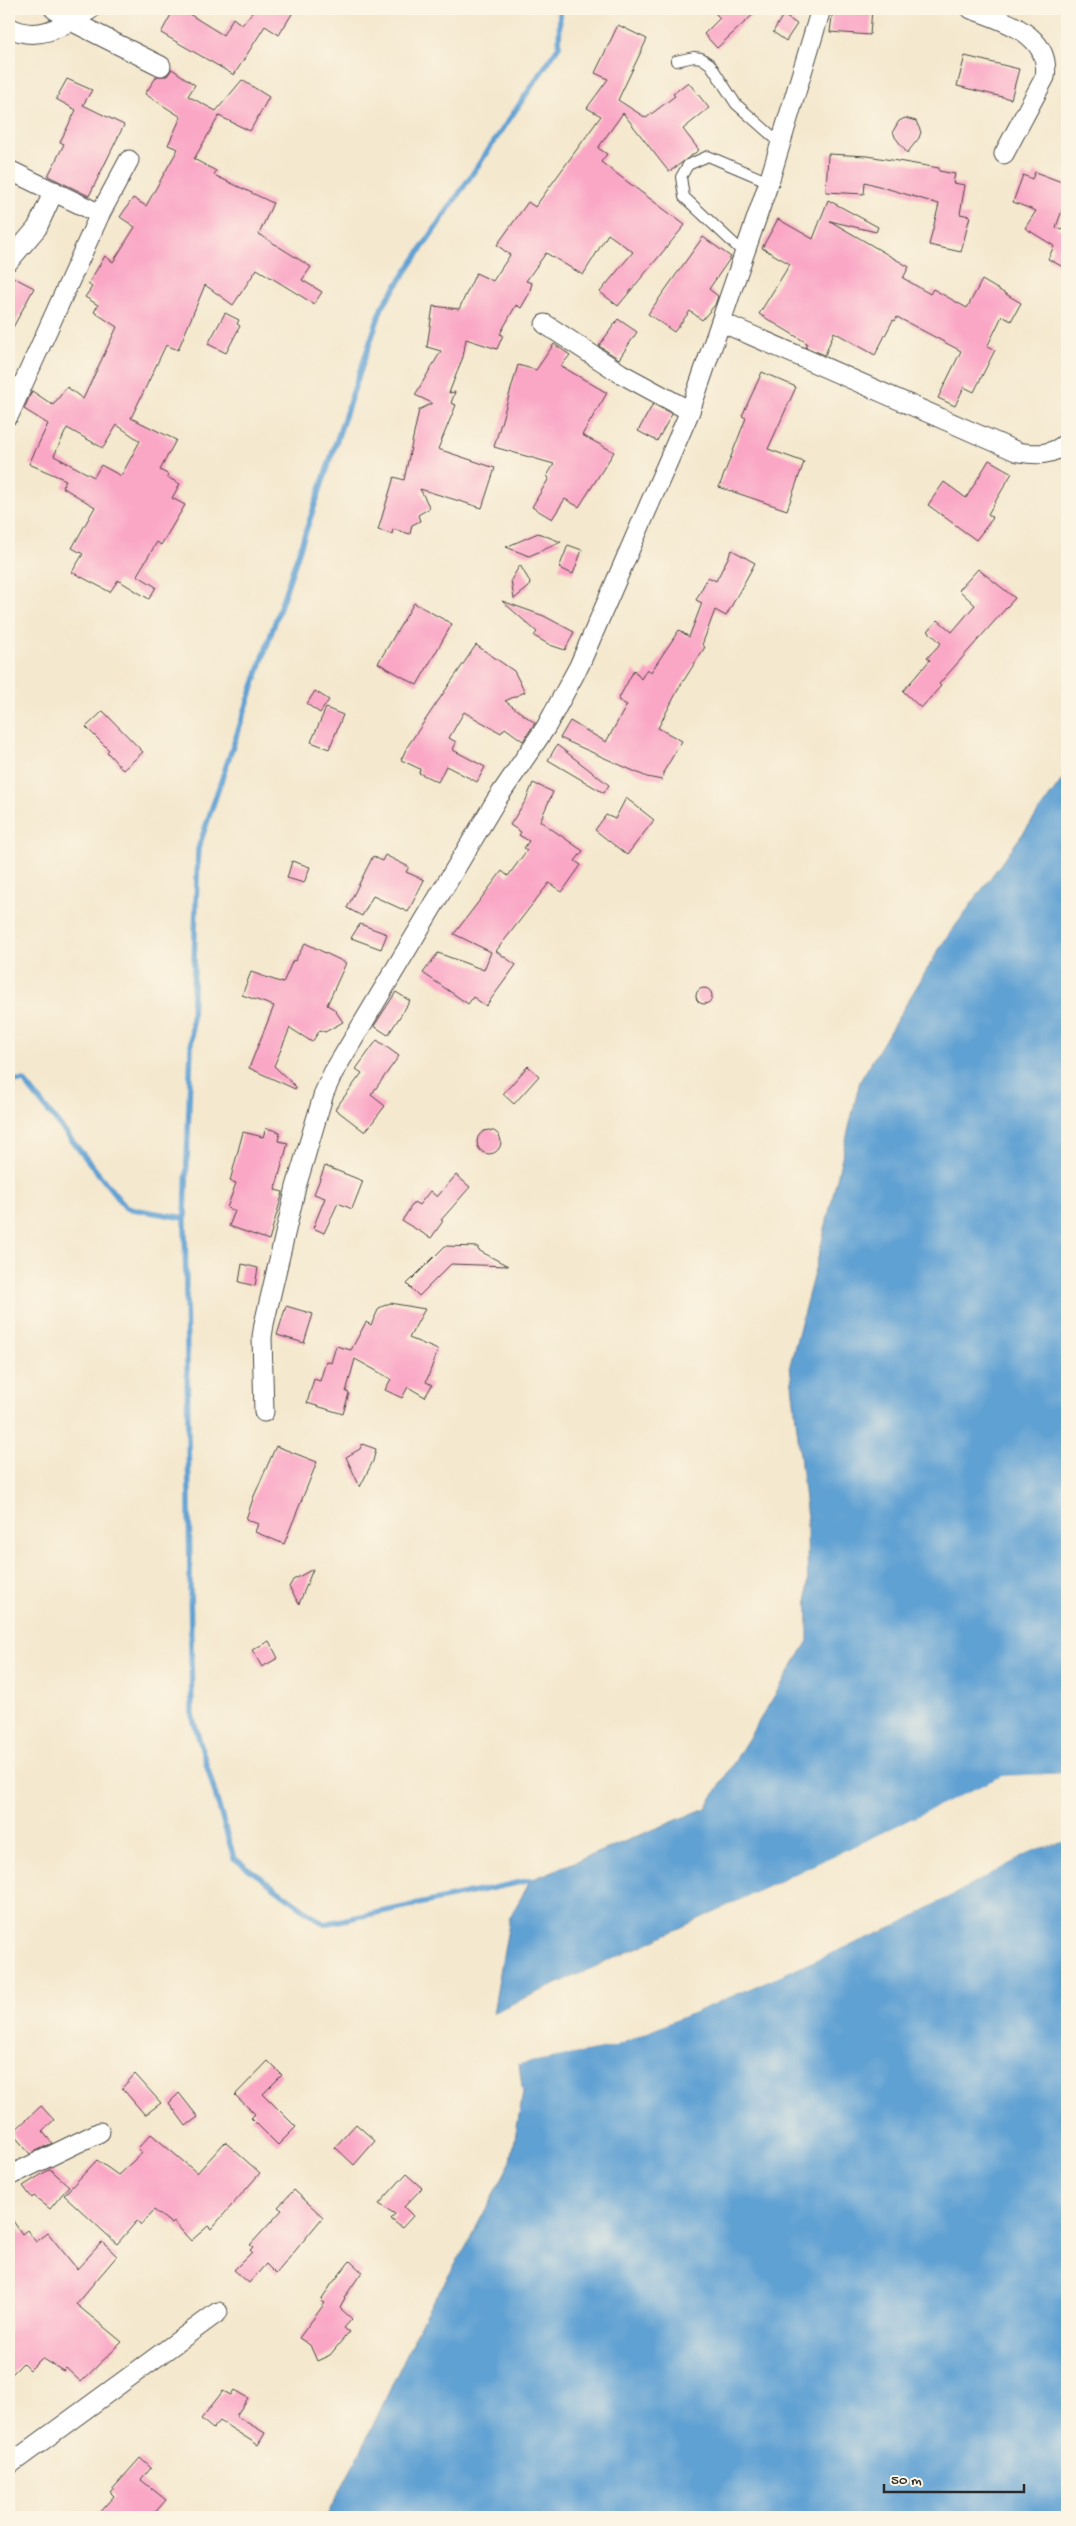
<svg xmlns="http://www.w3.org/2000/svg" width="1076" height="2526" viewBox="0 0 1076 2526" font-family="'Gochi Hand',sans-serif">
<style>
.water{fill:#60a1d3;stroke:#46667f}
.pier{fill:#f4e8ce}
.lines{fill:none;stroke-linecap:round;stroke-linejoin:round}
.stream{stroke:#60a1d3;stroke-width:5.5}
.building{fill:#faa7c6;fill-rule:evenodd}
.lane-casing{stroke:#494743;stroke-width:12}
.street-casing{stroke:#494743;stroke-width:21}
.lane{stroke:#fff;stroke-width:10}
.street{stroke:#fff;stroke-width:19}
</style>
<rect width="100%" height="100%" fill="#fcf5e5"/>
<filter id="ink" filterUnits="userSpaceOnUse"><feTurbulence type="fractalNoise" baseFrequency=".02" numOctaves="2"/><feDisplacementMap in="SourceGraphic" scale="10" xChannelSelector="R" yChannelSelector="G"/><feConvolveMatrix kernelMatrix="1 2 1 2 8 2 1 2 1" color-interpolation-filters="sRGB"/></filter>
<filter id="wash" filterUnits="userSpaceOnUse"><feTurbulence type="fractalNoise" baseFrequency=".0096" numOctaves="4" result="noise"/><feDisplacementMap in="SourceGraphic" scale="20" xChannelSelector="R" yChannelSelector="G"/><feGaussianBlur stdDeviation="1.12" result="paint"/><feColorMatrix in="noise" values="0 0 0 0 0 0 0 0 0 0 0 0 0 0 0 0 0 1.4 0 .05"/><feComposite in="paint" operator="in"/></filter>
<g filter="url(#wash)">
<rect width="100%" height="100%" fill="#f4e8ce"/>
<g class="water">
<path d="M1067,773V1773L1002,1777L649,1943L493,2013L510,1917L531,1880L706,1808L808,1641L807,1518L790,1365L821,1246L860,1081L943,943Z"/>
<path d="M1067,1841V2517H326L361,2451L426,2313L466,2247L511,2161L523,2093L519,2064L613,2047L897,1925L1036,1849Z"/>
</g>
<g class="pier">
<path d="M1067,1773V1776L1003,1779L650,1945L494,2015L493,2013L649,1943L1002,1776Z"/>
<path d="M1067,1839V1841L1036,1849L897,1925L613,2047L519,2064L518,2062L612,2045L896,1923L1035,1846Z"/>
</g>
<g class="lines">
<g class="stream">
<path d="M9,1081H24L126,1208L185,1218"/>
<path d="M531,1880L324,1924L234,1858L192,1715L185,1218L198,849L382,307L559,46L560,9"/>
</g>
</g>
<g id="blocks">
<g class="building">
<path d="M174,9H181L223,35L233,18L242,25L255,9H295L279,35L265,26L234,75L161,33Z"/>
<path d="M711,9H759L717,48L704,34L720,18Z"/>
<path d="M833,9H872L870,35L830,32Z"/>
<path d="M783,15L797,24L786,41L773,32Z"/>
<path d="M618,25L647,39L618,100L646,118L675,96L673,94L688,82L709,108L683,129L699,150L669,172L623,113L598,148L607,154L601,162L685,225L618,306L600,292L633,252L608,234L583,275L546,253L526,281L532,283L529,294L521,308L516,305L500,334L503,335L497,349L466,339L463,357L449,393L455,392L451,403L456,405L438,449L495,468L482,508L420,489L430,508L418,515L420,521L412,525L410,534L393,529L392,534L378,530L394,477L404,480L419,410L432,403L415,395L441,351L427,347L433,306L459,309L476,273L493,281L510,255L497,245L528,202L535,207L601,116L587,108L608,79L595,73Z"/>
<path d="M965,56L1019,69L1011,99L957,86Z"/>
<path d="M172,69L195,85L188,96L216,111L242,80L269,97L250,131L219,116L194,159L216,171L214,175L273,203L259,234L311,267L302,280L322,292L314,304L257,269L233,305L205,285L178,350L166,345L131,418L176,440L160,470L169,475L167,477L180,484L172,498L185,505L161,545L157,542L137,575L156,587L149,599L118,580L110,592L72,572L83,554L72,548L95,507L62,487L66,480L29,464L48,424L24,409L32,391L53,405L67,387L83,399L117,327L94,312L98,305L85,297L92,287L88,284L105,256L113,262L135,227L120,217L133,198L146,206L178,149L168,145L181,117L145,94L157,76H167ZM117,425L140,441L121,476L101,465L94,477L54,456L67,428L103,448Z"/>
<path d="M67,79L92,90L83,105L124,125L89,196L48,176L64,144L60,142L76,110L56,99Z"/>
<path d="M905,118L916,121L921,132L919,138L907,153L895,137L893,131L899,121Z"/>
<path d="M828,154L868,156L939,168V171L955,174L953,183L965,185L960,214L970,216L961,252L929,245L939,204L865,182L864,194L826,192Z"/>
<path d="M1035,172L1067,184V197L1056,227L1062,230L1067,219V269L1048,259L1054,246L1025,228L1036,211L1013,202L1023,175L1032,179Z"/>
<path d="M828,200L878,227L876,232L830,221L909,267L903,278L930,294L933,289L967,308L982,280L1021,303L1011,321L1002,316L987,347L995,350L974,392L964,387L955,406L938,398L961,351L897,317L895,321L893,320L875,355L834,332L825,355L805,347L807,343L759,314L790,264L762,248L778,219L813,239Z"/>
<path d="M703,237L731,257L709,289L718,296L715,305L702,320L690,311L674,332L648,314Z"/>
<path d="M9,275L34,288L9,335Z"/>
<path d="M225,313L239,320L237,324L240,326L226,353L208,344Z"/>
<path d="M618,319L637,332L619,359L599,346Z"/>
<path d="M554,344L570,355L561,366L607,393L582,435L614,452L579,507L565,499L552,519L532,507L549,478L547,476L554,464L494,447L518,365L536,370Z"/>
<path d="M762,372L796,387L768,449L804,462L787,510L719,487L746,418L742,416Z"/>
<path d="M653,404L672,414L657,441L638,431Z"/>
<path d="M989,460L1012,473L988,514L993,518L976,540L928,505L944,482L966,498Z"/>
<path d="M538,533L561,542L529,556L506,547Z"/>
<path d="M568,545L582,550L573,574L559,568Z"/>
<path d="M732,550L755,563L726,616L715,610L702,645L705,647L679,688L658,728L682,741L664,771L662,780L647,777L560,738L570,721L606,742L627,705L618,700L634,670L641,679L647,669L651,672L679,630L689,637L702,603L696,600L708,577L716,581Z"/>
<path d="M520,565L530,582L529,587L514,599L511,580Z"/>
<path d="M978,569L1015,598L939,684L941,686L921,708L903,691L930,660L927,658L941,643L928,631L938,620L952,632L975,605L959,590Z"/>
<path d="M502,601L544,616L574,632L565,650L550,645L534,636L537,632Z"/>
<path d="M414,603L452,624L417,685L378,663Z"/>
<path d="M476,645L514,671L525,692L505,701L535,723L523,741L505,728L501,733L464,712L449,738L456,742L453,750L485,767L477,782L446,766L438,782L419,773L420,769L401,760L407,747Z"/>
<path d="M315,691L329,700L320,713L307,704Z"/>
<path d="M326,708L343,715L329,749L311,742Z"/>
<path d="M103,711L143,752L123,770L107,752L109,750L86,727Z"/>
<path d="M557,745L609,785L604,793L548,760Z"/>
<path d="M533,783L553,792L540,821L583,851L575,861L581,865L562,892L549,883L496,951L516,965L486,1006L473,997L468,1004L423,973L438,953L484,970L491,952L454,934L502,871L508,876L527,850L524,848L529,841L519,835L521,832L510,825L526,800Z"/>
<path d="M626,798L654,820L627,855L595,830L606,815L615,819Z"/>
<path d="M385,855L409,867L406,872L424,880L408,912L373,896L362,916L347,908L373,856L382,861Z"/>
<path d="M292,861L310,867L304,883L287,878Z"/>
<path d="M360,924L387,934L381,949L351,938Z"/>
<path d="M305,943L346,963L327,1005L334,1009L343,1022L325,1032L320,1030L312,1042L290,1028L274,1066L296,1087L295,1089L249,1068L274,1006L242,995L251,972L283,983L293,960L295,961Z"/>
<circle cx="704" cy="996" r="8"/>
<path d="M396,992L410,1001L388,1035L374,1026Z"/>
<path d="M377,1040L399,1056L371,1095L385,1106L365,1132L335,1109L362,1073L356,1069Z"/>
<path d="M528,1066L539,1076L514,1104L503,1094Z"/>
<path d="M266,1128L280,1132L278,1141L288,1143L275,1190L283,1192L269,1240L229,1226L235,1211L227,1208L236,1183L230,1181L243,1132L263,1137Z"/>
<circle cx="489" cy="1142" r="12"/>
<path d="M325,1166L363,1181L352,1209L338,1203L324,1233L313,1228L325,1198L314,1194Z"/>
<path d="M456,1175L470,1187L441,1220L443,1221L431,1238L402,1221L414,1202L419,1205L430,1191L437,1197Z"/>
<path d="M445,1246L478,1247V1250L508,1266L451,1264L419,1296L407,1284Z"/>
<path d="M242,1264L258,1268L255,1286L239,1282Z"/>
<path d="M390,1303L425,1309L409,1338L438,1350L426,1382L432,1385L425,1397L408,1387L402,1398L385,1390L391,1379L355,1359L346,1392L349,1393L343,1414L307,1403L314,1379L320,1381L326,1361L331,1363L336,1346L351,1350L366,1322L371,1325L379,1308Z"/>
<path d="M286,1306L313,1314L304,1343L277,1335Z"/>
<path d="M362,1444L376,1449L373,1461L360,1487L346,1457L360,1449Z"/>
<path d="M276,1446L317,1462L284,1544L255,1532L258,1524L246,1519L254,1496Z"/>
<path d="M313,1569L299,1604L289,1587L293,1580Z"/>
<path d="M269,1641L278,1658L262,1667L252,1650Z"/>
<path d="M268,2061L282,2075L263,2094L296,2127L278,2145L251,2118L255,2114L235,2095Z"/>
<path d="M135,2074L161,2103L145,2115L122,2088Z"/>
<path d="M179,2093L198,2117L186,2126L169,2103Z"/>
<path d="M41,2106L54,2120L42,2131L52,2143L30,2154L12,2133Z"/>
<path d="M356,2124L375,2141L354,2165L335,2147Z"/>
<path d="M151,2134L197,2173L225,2142L260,2173L211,2229L208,2226L191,2241L174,2222L172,2224L154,2210L141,2225L137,2221L117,2244L64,2195L97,2160L118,2175L142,2153L138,2148Z"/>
<path d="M50,2169L69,2186L50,2209L34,2196L32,2198L23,2186Z"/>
<path d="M406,2174L422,2188L404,2207L413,2216L402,2228L391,2219L395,2214L379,2204Z"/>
<path d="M294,2190L323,2217L276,2274L266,2264L249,2283L234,2270L252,2252L250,2250L253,2247L250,2245L282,2210L278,2207Z"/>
<path d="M9,2215L22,2234L27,2230L36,2242L48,2233L77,2269L102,2242L117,2256L76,2304L122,2342L81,2382L66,2368L63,2371L42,2358L30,2370L23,2363L9,2377Z"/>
<path d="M350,2261L362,2272L344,2298L345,2299L340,2308L352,2319L344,2328L349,2332L330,2355L317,2361L310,2345L299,2338L325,2303L321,2301L331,2285Z"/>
<path d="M234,2390L248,2398L236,2416L265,2433L258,2445L220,2421L213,2429L201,2419L223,2391L231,2395Z"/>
<path d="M140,2458L151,2468L141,2480L166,2500L151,2517H95L114,2496L110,2492Z"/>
</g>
</g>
</g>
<g filter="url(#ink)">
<use href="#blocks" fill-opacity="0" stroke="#494743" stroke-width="1"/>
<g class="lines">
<defs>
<g id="lane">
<path d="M676,61L694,57L701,58L710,64L736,104L779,142"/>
<path d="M745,254L684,197L681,177L688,165L708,156L769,182"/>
</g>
<g id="street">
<path d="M54,9L71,21L161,66"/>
<path d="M971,9C1003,20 1052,35 1045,77L1004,154"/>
<path d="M9,27C38,44 66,24 91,9"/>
<path d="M9,170L100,214"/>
<path d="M9,261L37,228L54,191"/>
<path d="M721,322L1018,452C1036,455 1053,456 1067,442"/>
<path d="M545,324L620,373L690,411"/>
<path d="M9,415L100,214L129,160"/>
<path d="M264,1412L262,1337L264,1324L296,1187L324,1093L333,1073L497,799L546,727L579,666L690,411L769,182L821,9"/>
<path d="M9,2176L100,2132"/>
<path d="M9,2465L218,2312"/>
</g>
</defs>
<use href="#lane" class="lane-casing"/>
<use href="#street" class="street-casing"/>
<use href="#lane" class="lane"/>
<use href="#street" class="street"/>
</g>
</g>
<rect width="1076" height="2526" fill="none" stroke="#fcf5e5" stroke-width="30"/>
<path d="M884 2484v8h140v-8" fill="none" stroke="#2b2b2b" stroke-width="2.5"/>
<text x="891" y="2484" font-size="15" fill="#2b2b2b" stroke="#fcf5e5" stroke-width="4" paint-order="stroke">50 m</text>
</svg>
